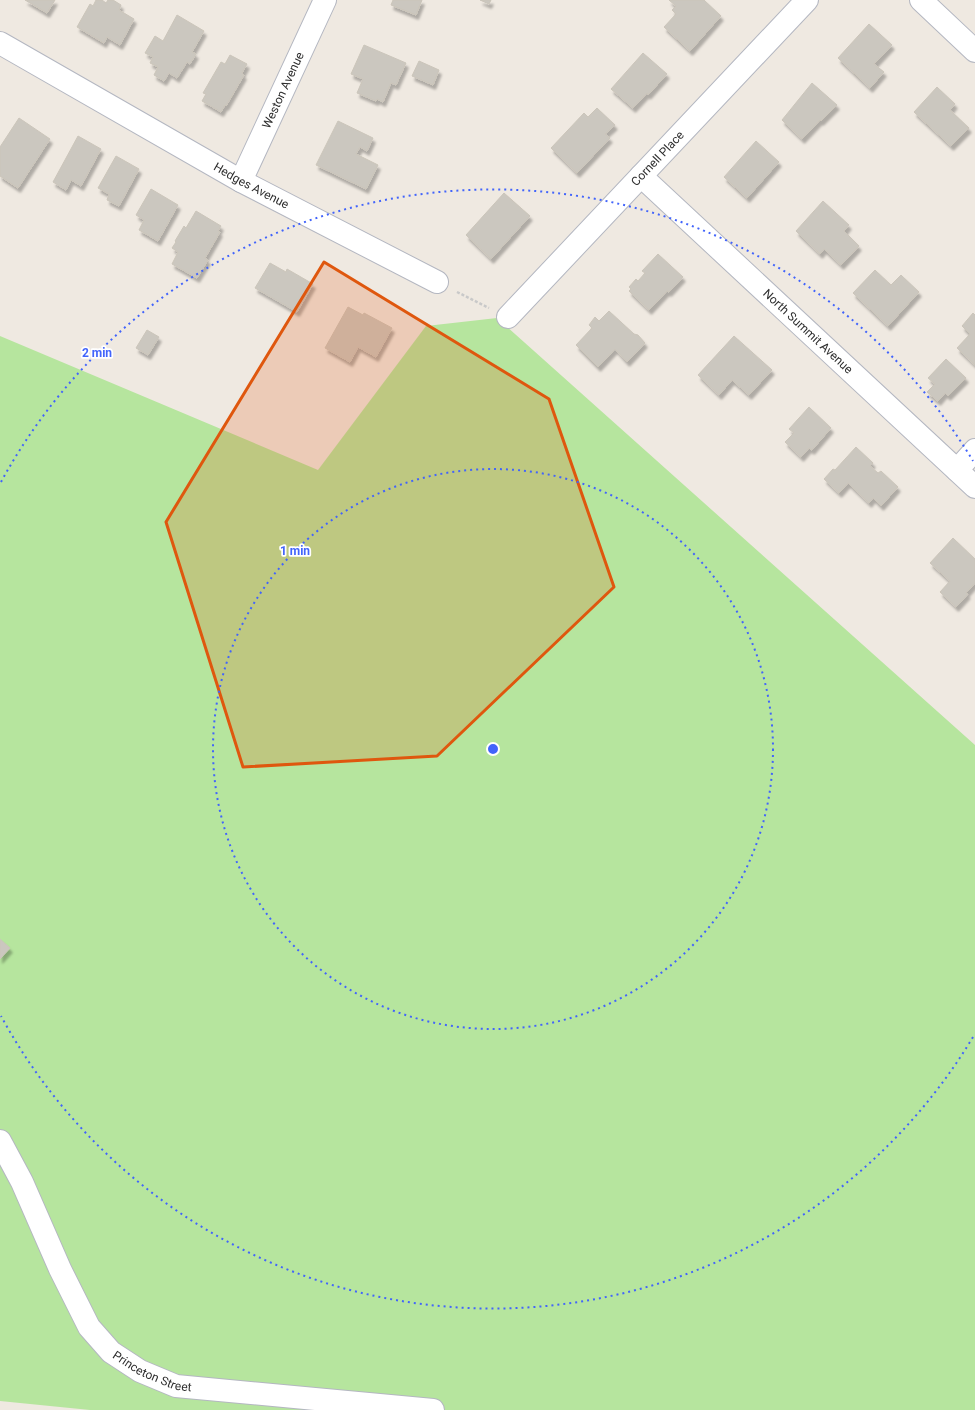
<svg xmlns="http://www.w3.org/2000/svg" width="975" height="1410" viewBox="0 0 975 1410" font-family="Roboto,sans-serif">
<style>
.green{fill:#b6e59e}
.building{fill:#cbc7bf;stroke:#cbc5ba;filter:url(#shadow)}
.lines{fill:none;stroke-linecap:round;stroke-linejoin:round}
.street-casing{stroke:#b4b7c1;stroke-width:24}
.path{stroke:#c9c9c9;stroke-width:2.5;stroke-dasharray:3 2;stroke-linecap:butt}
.street{stroke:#fff;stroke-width:22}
.marked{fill:#df570e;fill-opacity:0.2;stroke:#df570e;stroke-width:3;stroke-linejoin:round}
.ring{fill:none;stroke:#4264fb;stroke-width:2;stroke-dasharray:2 4}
.labels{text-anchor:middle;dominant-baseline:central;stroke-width:3.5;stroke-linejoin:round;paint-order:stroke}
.street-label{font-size:12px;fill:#2e2e2e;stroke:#fff}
.centre{fill:#4264fb;stroke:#fff;stroke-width:2}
.ring-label{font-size:12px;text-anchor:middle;font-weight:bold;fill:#4264fb;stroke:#fff;stroke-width:3.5;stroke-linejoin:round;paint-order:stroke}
</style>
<defs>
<filter id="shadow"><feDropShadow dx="2.5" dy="4.5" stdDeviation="1" flood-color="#0004"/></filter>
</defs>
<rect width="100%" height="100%" fill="#efe9e1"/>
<path class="green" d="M497,318L975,745V1410H90L0,1401V336L318,470L426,326Z"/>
<g class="building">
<path d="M25,0H55L47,13Z"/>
<path d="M96,0H102L106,3L108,0H113L121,5L119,10L134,19L120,45L107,37L104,43L77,27L90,4L93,6Z"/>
<path d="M393,0H422L416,15L391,5Z"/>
<path d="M480,0H491L489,4Z"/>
<path d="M669,0H704L721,16L690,51L664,27L676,14L672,10L676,6Z"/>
<path d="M177,15L204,31L192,52L196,54L190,64L187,62L177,78L169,73L164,81L154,75L158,67L150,63L153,57L145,53L155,36L163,41Z"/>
<path d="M869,24L892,45L874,64L884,72L870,88L838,58Z"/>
<path d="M364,45L406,63L396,85L391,83L383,102L377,99L376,101L357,93L363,79L351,74Z"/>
<path d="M643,53L667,74L648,95L647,93L633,108L611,89Z"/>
<path d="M230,55L247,64L242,73L244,75L226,106L225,105L221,112L202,101L206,94L203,93L221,62L225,64Z"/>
<path d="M419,61L439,70L433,85L412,76Z"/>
<path d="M812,83L837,105L821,121L820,120L802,139L782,120Z"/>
<path d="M937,87L955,104L950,110L969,128L951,146L914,112Z"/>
<path d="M597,108L615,125L605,134L610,138L577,173L551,148L584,113L588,117Z"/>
<path d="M19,118L50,139L18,188L0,176V147Z"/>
<path d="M338,121L373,138L367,151L360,147L356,154L378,165L366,189L316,165Z"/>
<path d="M78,136L101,149L81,186L71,180L66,190L53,182Z"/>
<path d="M756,141L779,162L747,198L724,177Z"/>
<path d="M116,156L139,169L119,206L107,200L109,194L98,188Z"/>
<path d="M151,189L178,205L158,241L139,230L144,220L136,215Z"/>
<path d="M504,193L530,216L491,259L466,235Z"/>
<path d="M823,201L849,225L844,231L859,246L841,265L824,249L820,254L796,231Z"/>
<path d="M196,211L221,226L218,231L220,232L205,258L208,260L197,278L172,264L178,252L172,248L176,242L175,241L184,226L186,228Z"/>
<path d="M658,254L683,277L669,292L667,291L649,310L629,291L631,289L629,287L636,279L638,281L645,273L642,271Z"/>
<path d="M270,263L286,272L287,269L313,284L297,312L255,288Z"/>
<path d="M875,270L891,285L901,275L919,292L888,326L853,293Z"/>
<path d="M348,307L363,315L364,313L392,328L376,357L358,347L350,362L325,348Z"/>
<path d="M609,311L634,334L638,335L645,343L627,362L615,349L598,367L576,345L592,328L589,325L595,317L599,321Z"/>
<path d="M973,313L975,315V365L957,348L970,334L962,326Z"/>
<path d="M147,330L159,337L148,355L136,348Z"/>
<path d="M734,336L772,370L749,395L732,380L719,395L698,375Z"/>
<path d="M946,359L966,378L948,396L945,393L938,401L927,392L935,384L928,378Z"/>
<path d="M809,407L831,428L812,450L809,448L801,457L785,442L794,433L789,429Z"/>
<path d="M856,447L873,463L870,466L878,473L881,471L898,487L881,506L873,498L869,503L848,483L839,493L824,479L833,469L835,470Z"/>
<path d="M953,538L975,559V583L966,593L968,594L956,607L940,592L950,581L930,563Z"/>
<path d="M0,939L10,948L0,959Z"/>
</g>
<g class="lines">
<defs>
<g id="street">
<path d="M921,0L975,51"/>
<path id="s1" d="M0,43L241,181L437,282"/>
<path id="s2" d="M641,176L975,487"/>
<path id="s3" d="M241,181L325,0"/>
<path id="s4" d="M508,317L807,0"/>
<path d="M957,470L975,450"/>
<path id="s5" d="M0,1141L22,1182L60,1269L89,1327L111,1352L140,1371L176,1386L433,1410"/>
</g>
</defs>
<use href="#street" class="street-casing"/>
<path class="path" d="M457,292L489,308"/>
<use href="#street" class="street"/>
</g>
<path class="marked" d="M324,262L549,399L614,587L437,756L243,767L166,522Z"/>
<g class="ring">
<circle cx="493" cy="749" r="280"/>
<path d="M973 1037A560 560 0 0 1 1 1016M1 482A560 560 0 0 1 973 461"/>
</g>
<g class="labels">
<g class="street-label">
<text stroke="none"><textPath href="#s3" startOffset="100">Weston Avenue</textPath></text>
<text stroke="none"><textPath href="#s4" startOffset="218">Cornell Place</textPath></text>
<text stroke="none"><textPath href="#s1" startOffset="289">Hedges Avenue</textPath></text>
<text stroke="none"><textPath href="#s2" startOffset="228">North Summit Avenue</textPath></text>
<text stroke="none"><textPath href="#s5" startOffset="286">Princeton Street</textPath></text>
</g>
</g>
<circle cx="493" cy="749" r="6" class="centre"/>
<g class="ring-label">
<text x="97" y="357">2 min</text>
<text x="295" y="555">1 min</text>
</g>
</svg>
